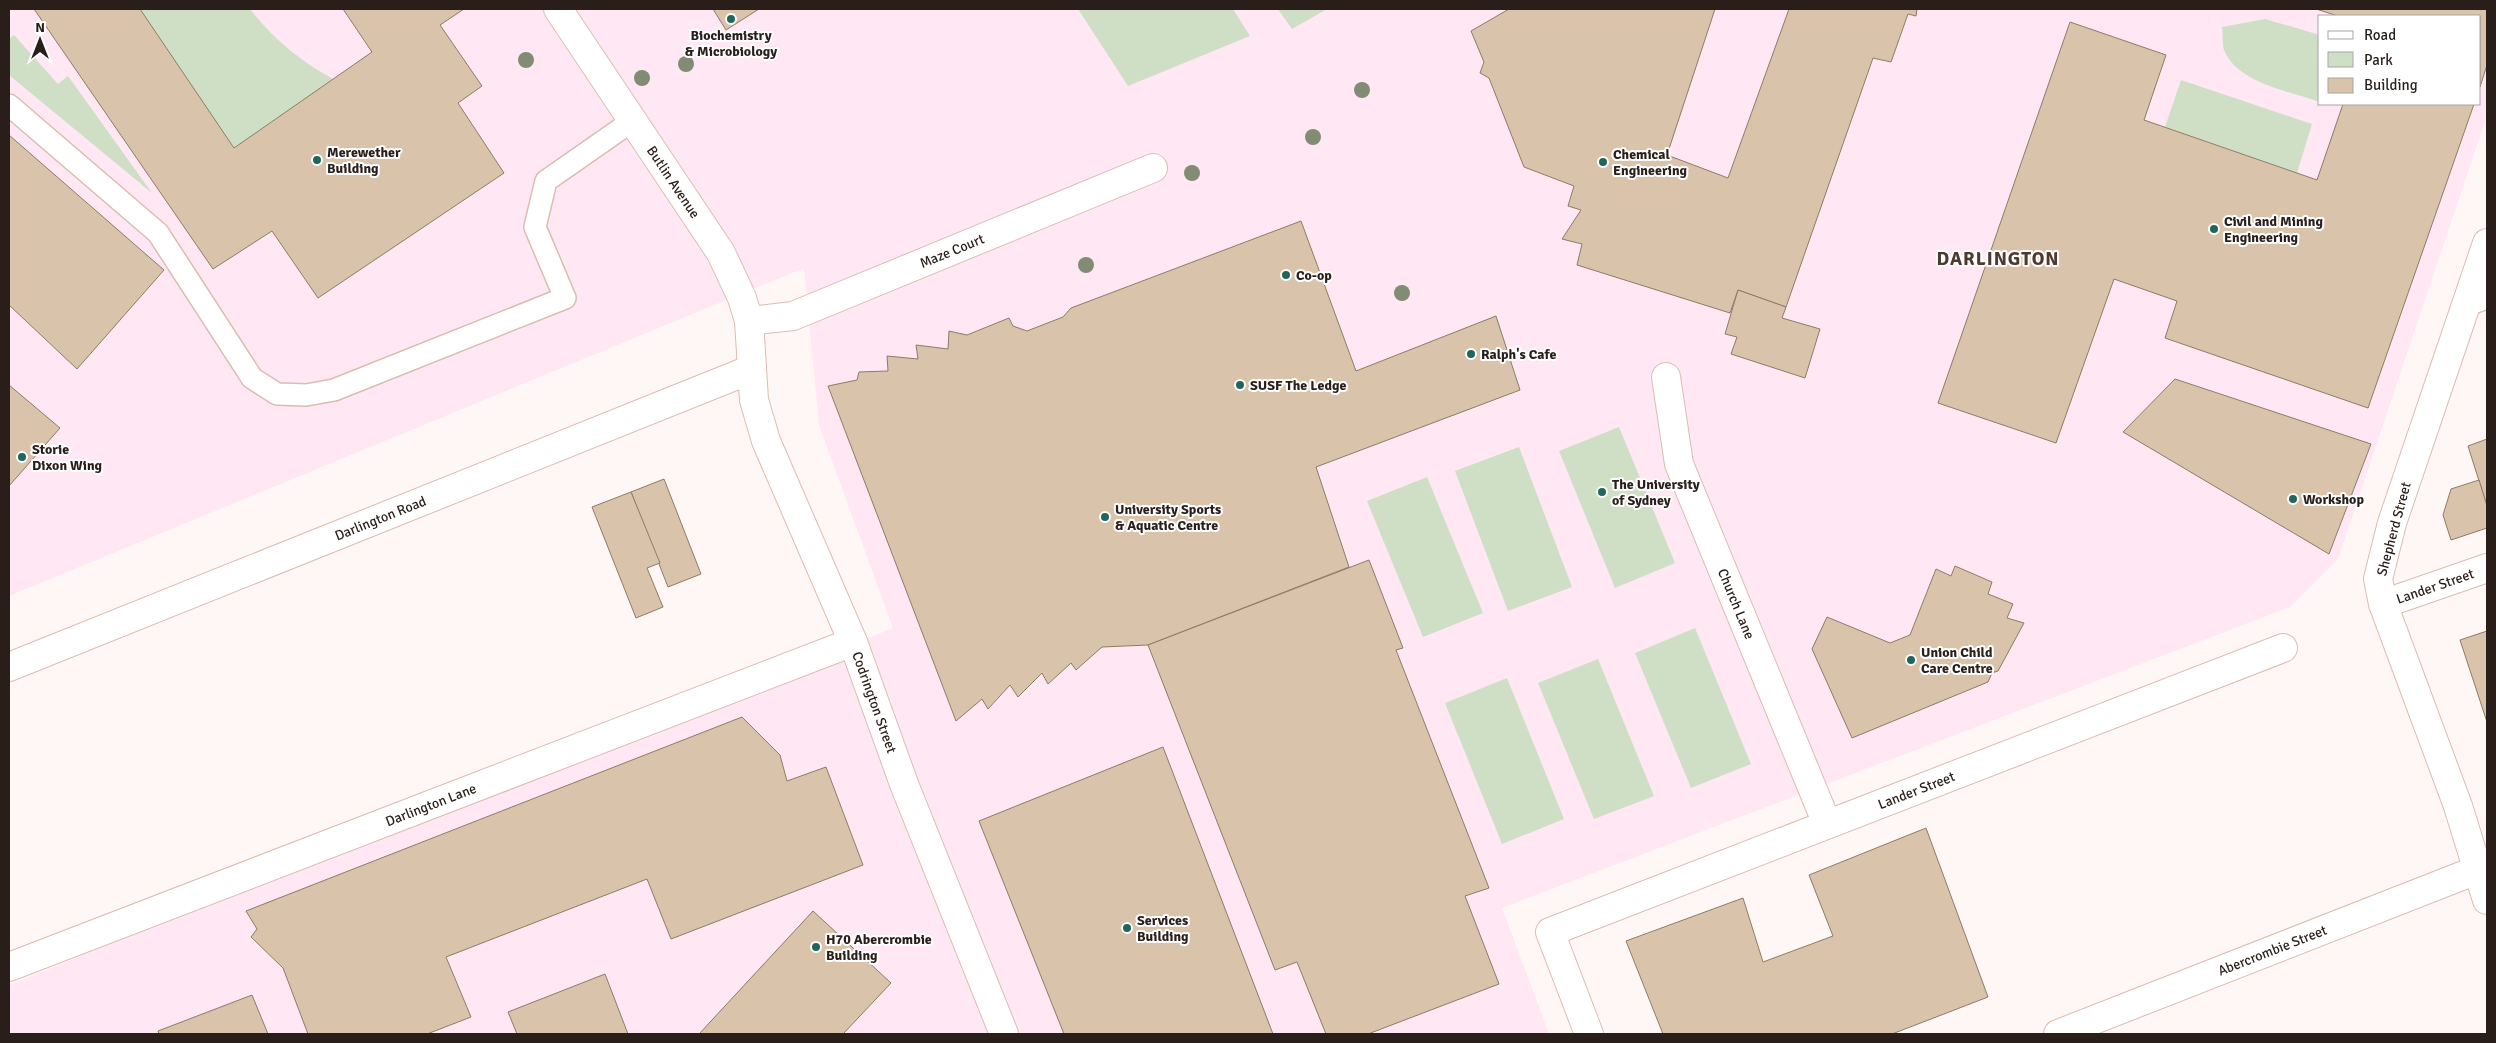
<svg xmlns="http://www.w3.org/2000/svg" width="2496" height="1043" viewBox="0 0 2496 1043" font-family="Signika,sans-serif">
<style>
.education{fill:#ffe7f3;fill-rule:evenodd}
.green{fill:#cfdfc6}
.building{fill:#dac3ab;stroke:#8d7b67}
.lines{fill:none;stroke-linecap:round;stroke-linejoin:round}
.lane-casing{stroke:#dabdb1;stroke-width:24}
.street-casing{stroke:#dabdb1;stroke-width:30}
.secondary-casing{stroke:#dabdb1;stroke-width:30}
.lane{stroke:#fff;stroke-width:21}
.street{stroke:#fff;stroke-width:28}
.secondary{stroke:#fff;stroke-width:28}
.tree{fill:#828b73}
.poi-dot{fill:#20665a;stroke:#fff;stroke-width:2}
.labels{text-anchor:middle;dominant-baseline:central;stroke-width:4;stroke-linejoin:round;paint-order:stroke}
.poi-label{font-size:14px;font-weight:bold;fill:#291e1a;stroke:#fff;text-anchor:start}
.street-label{font-size:14px;fill:#291e1a;stroke:#fff}
.district-label{font-size:19px;font-weight:bold;letter-spacing:1px;fill:#4f382e;stroke:#fff}
</style>
<rect width="100%" height="100%" fill="#fef7f5"/>
<path class="education" d="M9,9H2487V115L2338,559L2290,607L1502,908L1549,1034H9V985L893,628L819,425L804,268L9,596ZM2320,16H2480V104H2320Z"/>
<g class="green">
<path d="M140,9H250C272,38 301,62 333,79L234,148Z"/>
<path d="M1078,9H1233L1250,36L1128,86Z"/>
<path d="M1278,9H1327L1292,29Z"/>
<path d="M2265,19L2320,35V102C2289,91 2237,83 2224,50C2222,44 2223,34 2222,27Z"/>
<path d="M14,35L58,84L68,76L152,193L9,75V39Z"/>
<path d="M2181,80L2312,124L2297,173L2165,127Z"/>
<path d="M1619,427L1675,563L1615,588L1559,451Z"/>
<path d="M1519,447L1572,587L1508,611L1455,471Z"/>
<path d="M1427,477L1483,613L1423,637L1367,501Z"/>
<path d="M1695,628L1751,764L1691,788L1635,653Z"/>
<path d="M1598,659L1654,796L1594,819L1538,683Z"/>
<path d="M1507,678L1564,819L1502,844L1445,703Z"/>
</g>
<g class="building">
<path d="M34,9H140L234,148L372,52L343,9H464L440,25L482,86L458,103L504,173L318,298L272,231L213,269Z"/>
<path d="M713,9H759L726,30Z"/>
<path d="M1509,9H1715L1667,155L1728,178L1789,9H1917L1916,16L1908,14L1891,62L1873,58L1786,307L1738,290L1730,313L1577,265L1582,244L1562,239L1581,210L1568,206L1574,186L1524,167L1489,78L1480,73L1484,62L1471,31Z"/>
<path d="M2316,9H2487V65L2480,87V16H2338Z"/>
<path d="M2070,22L2166,55L2144,120L2317,180L2343,104H2474L2368,408L2165,338L2177,301L2114,279L2056,443L1938,403Z"/>
<path d="M9,135L164,270L77,369L9,305Z"/>
<path d="M1301,221L1356,371L1496,316L1520,390L1316,467L1349,567L1148,645L1102,647L1076,670L1071,663L1048,684L1042,673L1018,697L1010,685L988,709L982,699L956,721L828,386L857,380L859,372L888,371L887,356L918,359L916,345L948,349L949,331L967,335L1009,318L1013,326L1027,331L1063,317L1071,308Z"/>
<path d="M1738,290L1786,307L1782,318L1820,329L1805,378L1731,354L1737,337L1725,334Z"/>
<path d="M2175,379L2371,444L2329,554L2123,432Z"/>
<path d="M9,385L60,428L9,486Z"/>
<path d="M2487,439V506L2468,446Z"/>
<path d="M664,479L701,574L668,587L631,492Z"/>
<path d="M2479,480L2487,506V528L2451,540L2443,515L2451,489Z"/>
<path d="M631,492L660,563L647,568L663,607L636,618L592,507Z"/>
<path d="M1369,560L1403,648L1396,650L1489,888L1465,896L1499,984L1368,1034H1326L1297,962L1275,970L1148,645Z"/>
<path d="M1955,566L1992,582L1988,594L2013,604L2007,618L2024,623L1998,671L1992,673L1988,682L1852,738L1812,649L1827,617L1890,643L1910,635L1936,569L1951,576Z"/>
<path d="M2487,631V722L2460,640Z"/>
<path d="M742,717L780,755L787,781L826,767L863,865L671,939L647,879L446,957L471,1017L427,1034H308L283,968L251,937L257,929L246,911Z"/>
<path d="M1163,747L1273,1034H1064L979,821Z"/>
<path d="M1926,828L1988,997L1892,1034H1663L1626,941L1743,898L1763,962L1833,936L1809,875Z"/>
<path d="M813,911L891,983L843,1034H699Z"/>
<path d="M605,974L628,1034H517L508,1012Z"/>
<path d="M252,995L268,1034H159L158,1031Z"/>
</g>
<g class="lines">
<defs>
<g id="lane">
<path d="M9,105L158,233L252,378L277,394L306,395L334,390L565,298L535,227L546,181L632,121"/>
<path d="M2467,305L2487,298"/>
</g>
<g id="street">
<path id="s1" d="M558,9L721,253L742,298L749,321L754,400L766,441L853,642L904,784L1004,1034"/>
<path d="M2487,243L2392,523L2378,579L2383,604L2458,806L2487,900"/>
<path id="s2" d="M749,321L793,316L1153,168"/>
<path id="s3" d="M1666,377L1679,464L1827,824"/>
<path id="s4" d="M2383,604L2487,568"/>
<path id="s5" d="M9,667L752,369"/>
<path id="s6" d="M9,967L853,642"/>
<path id="s7" d="M1589,1034L1550,932L2283,648"/>
</g>
<g id="secondary">
<path id="s8" d="M2058,1034L2487,866"/>
</g>
</defs>
<use href="#lane" class="lane-casing"/>
<use href="#street" class="street-casing"/>
<use href="#secondary" class="secondary-casing"/>
<use href="#lane" class="lane"/>
<use href="#street" class="street"/>
<use href="#secondary" class="secondary"/>
</g>
<g class="tree">
<circle cx="526" cy="60" r="8"/>
<circle cx="686" cy="64" r="8"/>
<circle cx="642" cy="78" r="8"/>
<circle cx="1362" cy="90" r="8"/>
<circle cx="1313" cy="137" r="8"/>
<circle cx="1192" cy="173" r="8"/>
<circle cx="1086" cy="265" r="8"/>
<circle cx="1402" cy="293" r="8"/>
</g>
<g class="poi-dot">
<circle cx="731" cy="19" r="5"/>
<circle cx="317" cy="160" r="5"/>
<circle cx="1603" cy="162" r="5"/>
<circle cx="2214" cy="229" r="5"/>
<circle cx="1286" cy="275" r="5"/>
<circle cx="1471" cy="354" r="5"/>
<circle cx="1240" cy="385" r="5"/>
<circle cx="22" cy="457" r="5"/>
<circle cx="1602" cy="492" r="5"/>
<circle cx="2293" cy="499" r="5"/>
<circle cx="1105" cy="517" r="5"/>
<circle cx="1911" cy="660" r="5"/>
<circle cx="1127" cy="928" r="5"/>
<circle cx="816" cy="947" r="5"/>
</g>
<g class="labels">
<g class="poi-label">
<text x="731" y="35" text-anchor="middle">Biochemistry<tspan x="731" dy="16">&amp; Microbiology</tspan></text>
<text x="327" y="152">Merewether<tspan x="327" dy="16">Building</tspan></text>
<text x="1613" y="154">Chemical<tspan x="1613" dy="16">Engineering</tspan></text>
<text x="2224" y="221">Civil and Mining<tspan x="2224" dy="16">Engineering</tspan></text>
<text x="1296" y="275">Co-op</text>
<text x="1481" y="354">Ralph's Cafe</text>
<text x="1250" y="385">SUSF The Ledge</text>
<text x="32" y="449">Storie<tspan x="32" dy="16">Dixon Wing</tspan></text>
<text x="1612" y="484">The University<tspan x="1612" dy="16">of Sydney</tspan></text>
<text x="2303" y="499">Workshop</text>
<text x="1115" y="509">University Sports<tspan x="1115" dy="16">&amp; Aquatic Centre</tspan></text>
<text x="1921" y="652">Union Child<tspan x="1921" dy="16">Care Centre</tspan></text>
<text x="1137" y="920">Services<tspan x="1137" dy="16">Building</tspan></text>
<text x="826" y="939">H70 Abercrombie<tspan x="826" dy="16">Building</tspan></text>
</g>
<g class="street-label">
<text stroke="none"><textPath href="#s1" startOffset="208">Butlin Avenue</textPath></text>
<text stroke="none"><textPath href="#s2" startOffset="216">Maze Court</textPath></text>
<text stroke="none"><textPath href="#s5" startOffset="400">Darlington Road</textPath></text>
<text transform="translate(2394 529) rotate(-75)">Shepherd Street</text>
<text stroke="none"><textPath href="#s4" startOffset="55">Lander Street</textPath></text>
<text stroke="none"><textPath href="#s3" startOffset="239">Church Lane</textPath></text>
<text stroke="none"><textPath href="#s1" startOffset="772">Codrington Street</textPath></text>
<text stroke="none"><textPath href="#s7" startOffset="502">Lander Street</textPath></text>
<text stroke="none"><textPath href="#s6" startOffset="452">Darlington Lane</textPath></text>
<text stroke="none"><textPath href="#s8" startOffset="230">Abercrombie Street</textPath></text>
</g>
<g class="district-label">
<text x="1998" y="259">DARLINGTON</text>
</g>
</g>
<rect width="2496" height="1043" fill="none" stroke="#291e1a" stroke-width="20"/>
<rect x="2318" y="15" width="162" height="90" fill="#ffffff" stroke="#a9a5a3"/>
<rect x="2328" y="31" width="25" height="8" fill="#ffffff" stroke="#a9a5a3"/>
<text x="2364" y="40" font-size="15" fill="#291e1a">Road</text>
<rect x="2328" y="52" width="25" height="15" fill="#cfdfc6" stroke="#a9a5a3"/>
<text x="2364" y="65" font-size="15" fill="#291e1a">Park</text>
<rect x="2328" y="78" width="25" height="15" fill="#dac3ab" stroke="#a9a5a3"/>
<text x="2364" y="90" font-size="15" fill="#291e1a">Building</text>
<g transform="translate(40 40)" stroke="#ffffff" stroke-width="4" paint-order="stroke">
<path d="M0-4L9 19L0 12L-9 19Z" fill="#291e1a"/>
<text y="-8" font-size="14" font-weight="bold" text-anchor="middle" fill="#291e1a">N</text>
</g>
</svg>
